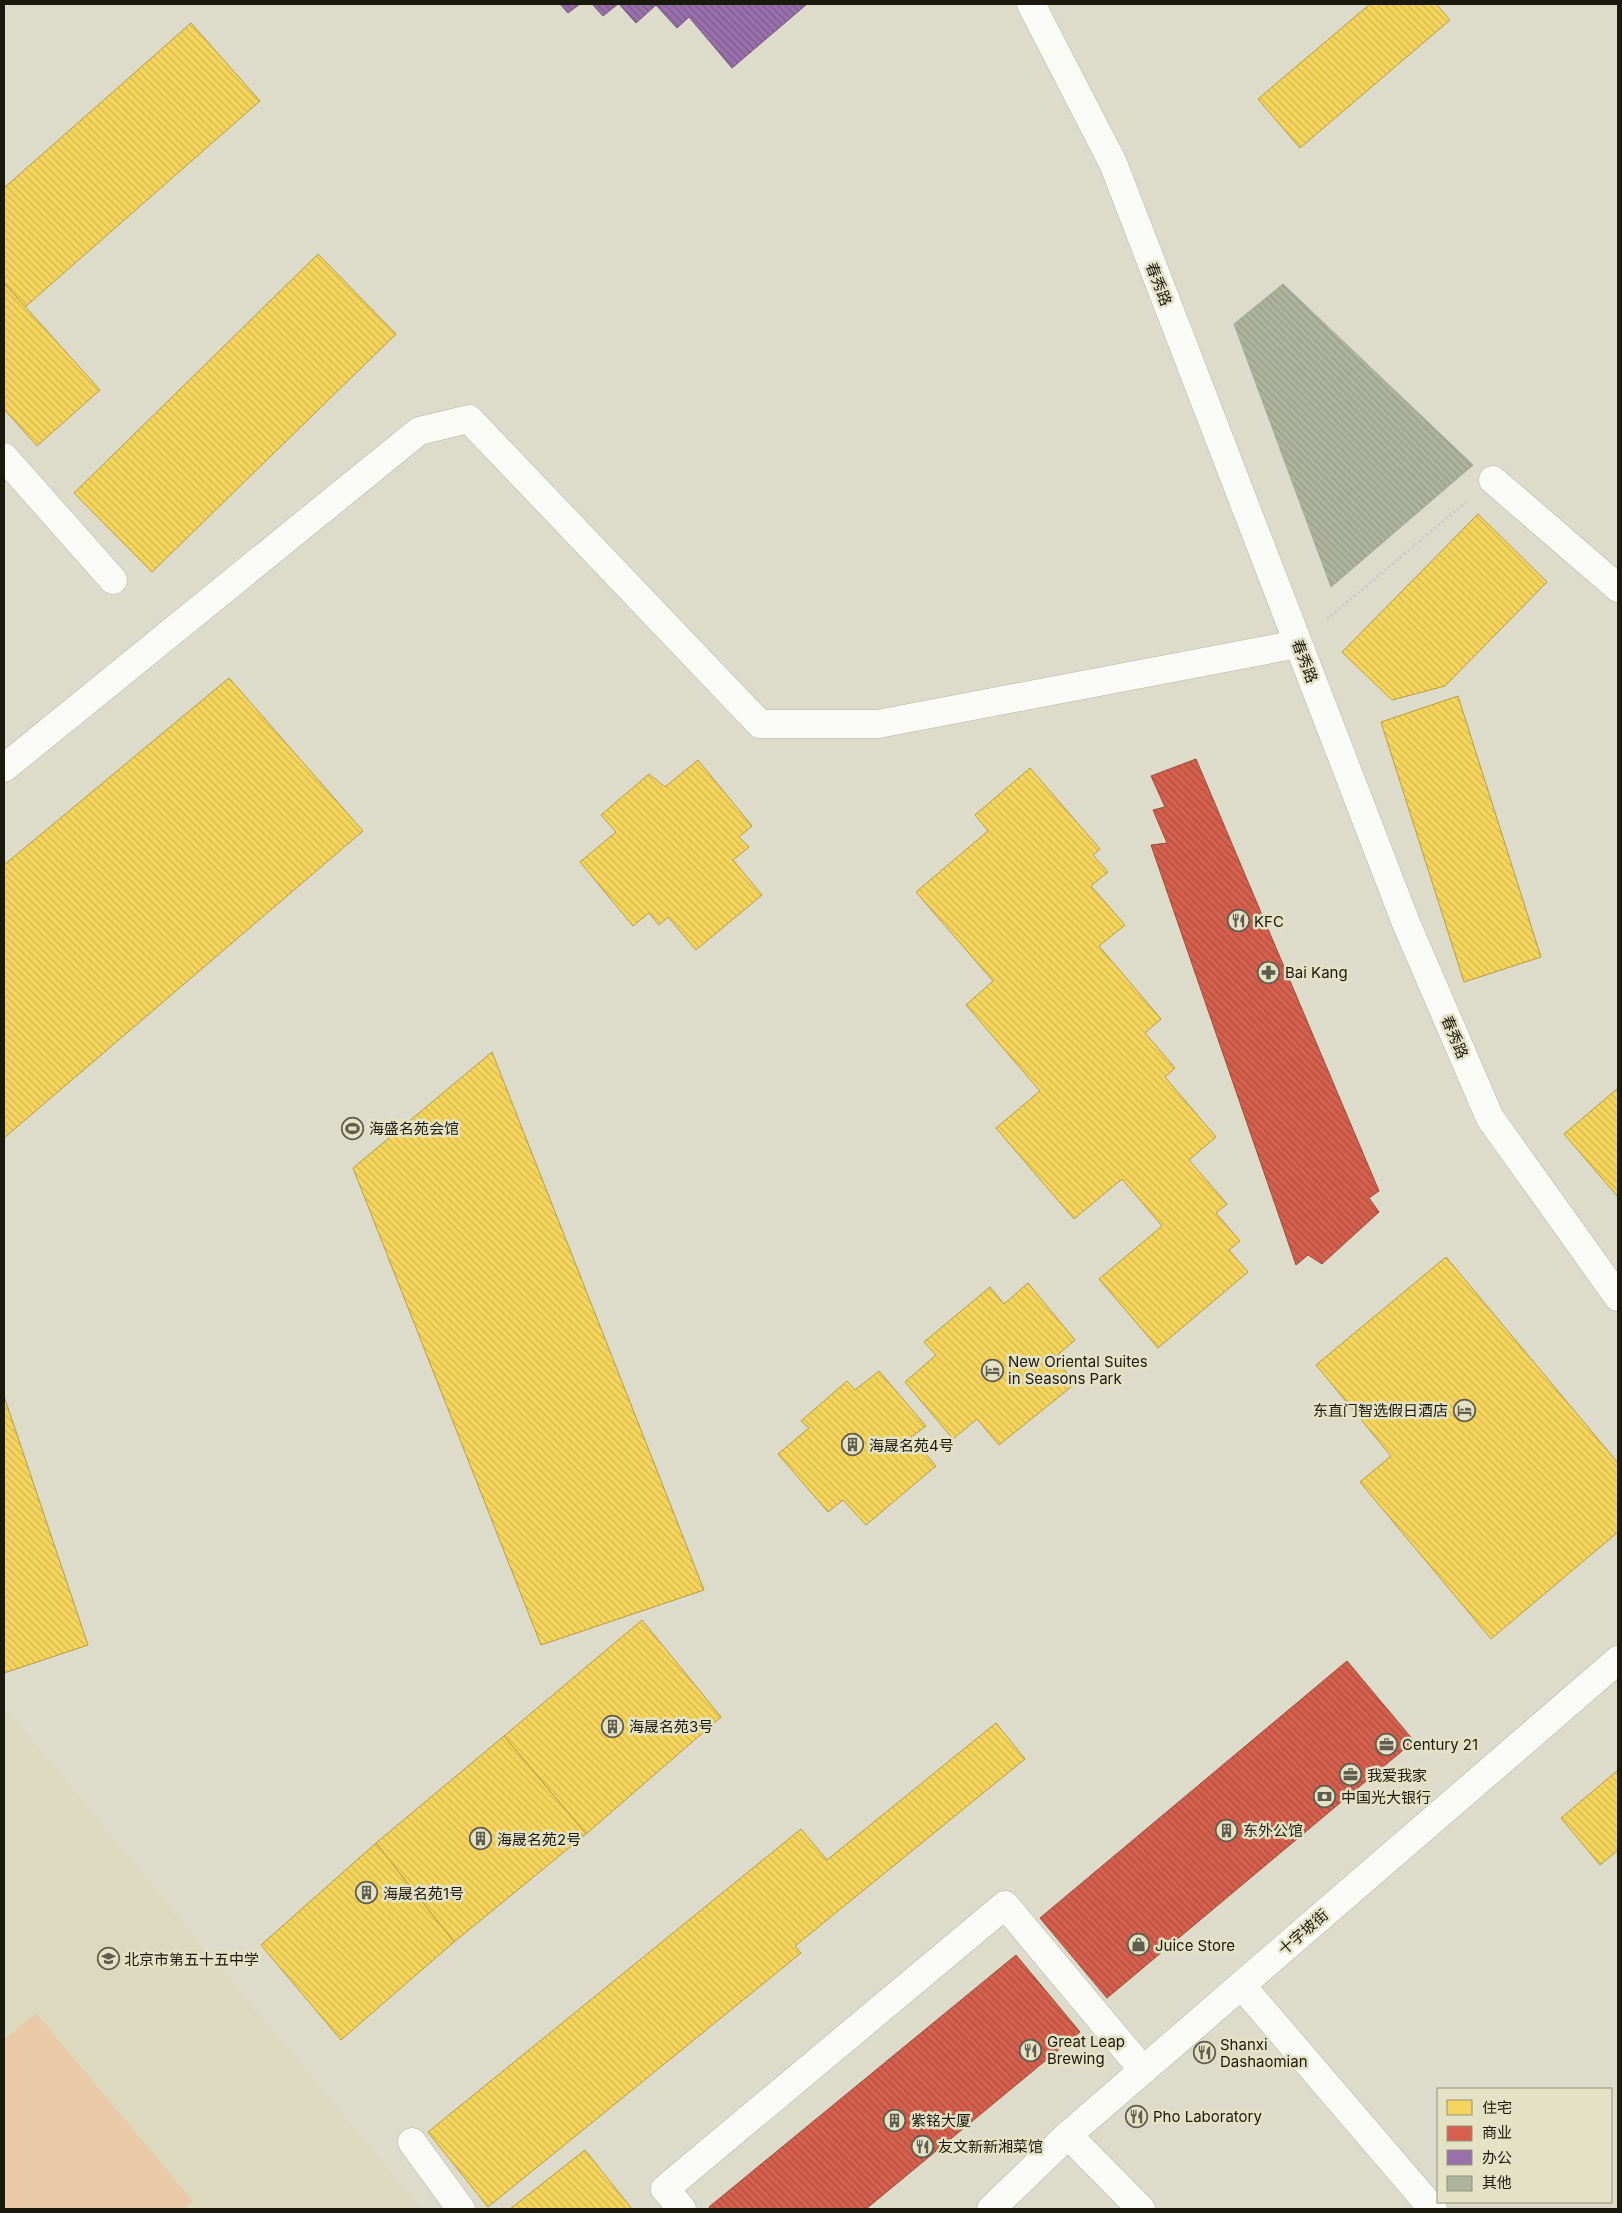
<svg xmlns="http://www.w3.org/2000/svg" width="1622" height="2213" viewBox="0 0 1622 2213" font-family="Inter,'Noto Sans SC',sans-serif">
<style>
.built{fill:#dcdabe}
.pitch{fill:#eac9a7}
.homes{fill:url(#homes-back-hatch);stroke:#b49d45}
.shops{fill:url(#shops-back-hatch);stroke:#9e4b3a}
.offices{fill:url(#offices-back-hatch);stroke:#73567c}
.building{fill:url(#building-back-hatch);stroke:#a4a698}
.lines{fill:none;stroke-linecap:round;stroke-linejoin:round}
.minor-casing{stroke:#b5b5a8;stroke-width:29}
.path{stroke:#ccccc7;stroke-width:3;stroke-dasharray:2.5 2.5;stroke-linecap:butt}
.minor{stroke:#fafaf7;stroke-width:28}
.labels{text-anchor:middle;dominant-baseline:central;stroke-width:5;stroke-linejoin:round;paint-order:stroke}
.street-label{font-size:15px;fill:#1a190e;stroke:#e4e2c4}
.poi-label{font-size:15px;fill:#1a190e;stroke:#e4e2c4;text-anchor:start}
</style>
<defs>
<pattern id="homes-back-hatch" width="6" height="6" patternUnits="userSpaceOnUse" patternTransform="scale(1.25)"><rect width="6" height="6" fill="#f6d55c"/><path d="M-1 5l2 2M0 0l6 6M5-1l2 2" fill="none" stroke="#d2b64f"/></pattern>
<pattern id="shops-back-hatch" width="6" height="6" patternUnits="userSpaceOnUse" patternTransform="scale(1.25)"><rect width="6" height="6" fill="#d6604d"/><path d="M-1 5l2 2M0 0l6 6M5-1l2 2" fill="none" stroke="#ad4e3e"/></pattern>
<pattern id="offices-back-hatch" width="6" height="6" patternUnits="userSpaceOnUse" patternTransform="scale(1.25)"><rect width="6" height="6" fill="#9970ab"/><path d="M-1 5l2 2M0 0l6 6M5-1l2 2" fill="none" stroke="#7c5b8a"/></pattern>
<pattern id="building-back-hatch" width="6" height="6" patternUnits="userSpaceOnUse" patternTransform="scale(1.25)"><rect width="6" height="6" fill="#aeb49c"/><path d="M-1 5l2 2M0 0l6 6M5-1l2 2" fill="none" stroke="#959a85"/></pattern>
</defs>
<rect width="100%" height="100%" fill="#dddccb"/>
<path class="built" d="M4,1708L420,2209H4Z"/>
<path class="pitch" d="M36,2013L193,2201L183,2209H4V2039Z"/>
<g class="homes">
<path d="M1370,4H1436L1450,20L1300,148L1258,99Z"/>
<path d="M191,23L260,101L25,307L4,283V188Z"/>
<path d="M318,254L396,334L152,572L74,493Z"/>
<path d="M4,283L100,390L37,446L4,409Z"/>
<path d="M1478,514L1547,582L1445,686L1392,700L1342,652Z"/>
<path d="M229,678L363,831L4,1138V865Z"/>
<path d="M1458,696L1541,957L1464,982L1381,722Z"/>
<path d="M698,760L752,826L739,837L749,847L733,860L762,895L696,950L668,917L659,925L649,913L633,926L580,862L616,832L601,815L649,774L665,787Z"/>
<path d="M1030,768L1100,849L1093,855L1108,872L1091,886L1125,925L1099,946L1161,1019L1145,1033L1175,1068L1165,1077L1216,1137L1189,1160L1227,1204L1216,1213L1240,1241L1229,1250L1248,1272L1158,1348L1099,1279L1162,1226L1122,1179L1074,1219L996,1128L1040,1091L966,1005L993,981L916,892L988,831L975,815Z"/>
<path d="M492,1052L704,1590L541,1645L353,1168Z"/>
<path d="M1618,1088V1197L1564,1134Z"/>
<path d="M1446,1257L1618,1463V1532L1491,1639L1360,1482L1391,1456L1316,1365Z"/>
<path d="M1028,1283L1075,1340L1054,1358L1076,1383L999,1445L977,1419L953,1439L905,1382L936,1355L924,1342L990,1287L1004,1304Z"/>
<path d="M879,1371L926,1426L911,1437L936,1466L866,1525L843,1500L828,1512L778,1454L809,1428L801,1421L847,1381L855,1390Z"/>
<path d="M4,1396L88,1645L4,1673Z"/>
<path d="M642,1620L721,1717L586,1834L504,1736Z"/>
<path d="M996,1723L1025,1759L795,1946L801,1953L488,2207L428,2132L801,1829L827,1860Z"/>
<path d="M504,1736L586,1834L454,1942L376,1843Z"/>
<path d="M1618,1770V1850L1600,1865L1561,1818Z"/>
<path d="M376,1843L454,1942L341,2040L261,1945Z"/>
<path d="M585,2150L632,2209H510Z"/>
</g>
<g class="shops">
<path d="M1196,759L1379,1191L1369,1198L1379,1212L1322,1264L1308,1255L1296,1265L1151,845L1167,843L1153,810L1165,807L1151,776Z"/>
<path d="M1347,1661L1414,1741L1107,1998L1040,1918Z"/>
<path d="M1016,1955L1080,2032L866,2209H711L709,2207Z"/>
</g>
<g class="offices">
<path d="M560,4H580L568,13Z"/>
<path d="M592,4H618L603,16Z"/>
<path d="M619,4H807L732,68L689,17L677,28L656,5L636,23Z"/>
</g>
<path class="building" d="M1283,284L1473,465L1331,587L1234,324Z"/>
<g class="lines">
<defs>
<g id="minor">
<path d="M1031,4L1113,163L1406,923L1490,1118L1618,1297"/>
<path d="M4,457L113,580"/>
<path d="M1493,480L1618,588"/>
<path d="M4,768L419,431L469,419L760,724H878L1298,644"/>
<path d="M1241,1985L1433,2209"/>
<path d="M1068,2135L1141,2209"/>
<path d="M412,2142L461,2209"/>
<path d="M682,2209L665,2189L1005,1905L1143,2070"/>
<path d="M991,2209L1068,2135L1618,1660"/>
</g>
</defs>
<use href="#minor" class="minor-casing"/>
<path class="path" d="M1327,619L1466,502"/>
<use href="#minor" class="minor"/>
</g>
<defs>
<symbol id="restaurant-ring" viewBox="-11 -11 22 22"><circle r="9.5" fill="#e4e2c4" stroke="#5e5d50" stroke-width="1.5"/><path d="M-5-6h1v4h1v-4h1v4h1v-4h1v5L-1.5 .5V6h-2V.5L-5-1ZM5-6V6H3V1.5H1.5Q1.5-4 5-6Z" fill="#5e5d50"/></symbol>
<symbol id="pharmacy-ring" viewBox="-11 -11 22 22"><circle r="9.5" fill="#e4e2c4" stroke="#5e5d50" stroke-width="1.5"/><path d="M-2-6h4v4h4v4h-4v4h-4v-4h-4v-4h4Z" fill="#5e5d50"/></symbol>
<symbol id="stadium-ring" viewBox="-11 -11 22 22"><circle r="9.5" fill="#e4e2c4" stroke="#5e5d50" stroke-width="1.5"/><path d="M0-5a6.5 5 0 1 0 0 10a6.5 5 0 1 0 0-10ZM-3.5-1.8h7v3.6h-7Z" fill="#5e5d50"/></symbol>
<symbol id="hotel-ring" viewBox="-11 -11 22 22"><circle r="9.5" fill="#e4e2c4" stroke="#5e5d50" stroke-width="1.5"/><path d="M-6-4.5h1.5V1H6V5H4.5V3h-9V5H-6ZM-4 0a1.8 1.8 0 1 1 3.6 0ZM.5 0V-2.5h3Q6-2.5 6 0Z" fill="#5e5d50"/></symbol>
<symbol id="building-ring" viewBox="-11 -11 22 22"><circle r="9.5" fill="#e4e2c4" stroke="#5e5d50" stroke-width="1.5"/><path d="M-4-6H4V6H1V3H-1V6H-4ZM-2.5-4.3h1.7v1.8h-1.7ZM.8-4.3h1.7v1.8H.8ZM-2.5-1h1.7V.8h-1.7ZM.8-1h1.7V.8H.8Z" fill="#5e5d50"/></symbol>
<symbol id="office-ring" viewBox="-11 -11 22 22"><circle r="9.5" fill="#e4e2c4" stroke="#5e5d50" stroke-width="1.5"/><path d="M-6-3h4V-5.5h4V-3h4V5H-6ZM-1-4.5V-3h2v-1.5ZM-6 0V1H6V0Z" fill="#5e5d50"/></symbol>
<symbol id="bank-ring" viewBox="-11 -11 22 22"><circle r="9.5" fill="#e4e2c4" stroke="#5e5d50" stroke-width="1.5"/><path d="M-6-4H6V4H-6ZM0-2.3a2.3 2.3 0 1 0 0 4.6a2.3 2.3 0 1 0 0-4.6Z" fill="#5e5d50"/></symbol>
<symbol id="shop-ring" viewBox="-11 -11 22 22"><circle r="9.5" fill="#e4e2c4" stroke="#5e5d50" stroke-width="1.5"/><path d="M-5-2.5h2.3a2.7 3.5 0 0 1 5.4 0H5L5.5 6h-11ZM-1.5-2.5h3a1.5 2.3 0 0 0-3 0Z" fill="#5e5d50"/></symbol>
<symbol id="school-ring" viewBox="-11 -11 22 22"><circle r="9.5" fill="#e4e2c4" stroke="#5e5d50" stroke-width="1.5"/><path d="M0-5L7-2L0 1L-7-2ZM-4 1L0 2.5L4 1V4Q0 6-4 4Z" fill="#5e5d50"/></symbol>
</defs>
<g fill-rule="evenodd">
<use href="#restaurant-ring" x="1226" y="908" width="25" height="25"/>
<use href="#pharmacy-ring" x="1256" y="960" width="25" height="25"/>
<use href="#stadium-ring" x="340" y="1116" width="25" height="25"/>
<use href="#hotel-ring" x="980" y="1358" width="25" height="25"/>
<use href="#hotel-ring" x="1452" y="1398" width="25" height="25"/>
<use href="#building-ring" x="840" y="1432" width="25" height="25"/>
<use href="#building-ring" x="600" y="1714" width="25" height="25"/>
<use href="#office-ring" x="1374" y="1732" width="25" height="25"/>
<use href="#office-ring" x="1338" y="1762" width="25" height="25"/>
<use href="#bank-ring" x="1312" y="1784" width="25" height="25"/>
<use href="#building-ring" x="1214" y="1818" width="25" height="25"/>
<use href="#building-ring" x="468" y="1826" width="25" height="25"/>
<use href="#building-ring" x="354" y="1880" width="25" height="25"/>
<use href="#shop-ring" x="1126" y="1932" width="25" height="25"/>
<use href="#school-ring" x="96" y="1946" width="25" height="25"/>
<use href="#restaurant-ring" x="1018" y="2038" width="25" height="25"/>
<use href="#restaurant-ring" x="1192" y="2040" width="25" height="25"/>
<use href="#restaurant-ring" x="1124" y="2104" width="25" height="25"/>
<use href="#building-ring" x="882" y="2108" width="25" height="25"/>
<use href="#restaurant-ring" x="910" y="2134" width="25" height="25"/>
</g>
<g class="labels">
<g class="street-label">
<text transform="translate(1159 284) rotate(69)">春秀路</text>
<text transform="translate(1305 661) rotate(69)">春秀路</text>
<text transform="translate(1455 1037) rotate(67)">春秀路</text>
<text transform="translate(1303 1932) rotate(-41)">十字坡街</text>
</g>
<g class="poi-label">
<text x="1254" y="921">KFC</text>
<text x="1285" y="972">Bai Kang</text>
<text x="369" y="1128">海盛名苑会馆</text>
<text x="1008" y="1361">New Oriental Suites<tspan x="1008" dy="17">in Seasons Park</tspan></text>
<text x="1448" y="1410" text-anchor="end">东直门智选假日酒店</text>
<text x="869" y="1445">海晟名苑4号</text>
<text x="629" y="1726">海晟名苑3号</text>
<text x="1402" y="1744">Century 21</text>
<text x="1367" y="1775">我爱我家</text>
<text x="1341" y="1797">中国光大银行</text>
<text x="1243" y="1830">东外公馆</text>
<text x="497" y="1839">海晟名苑2号</text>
<text x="383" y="1893">海晟名苑1号</text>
<text x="1155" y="1945">Juice Store</text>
<text x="124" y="1959">北京市第五十五中学</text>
<text x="1047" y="2041">Great Leap<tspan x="1047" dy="17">Brewing</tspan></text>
<text x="1220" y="2044">Shanxi<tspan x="1220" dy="17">Dashaomian</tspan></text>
<text x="1153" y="2116">Pho Laboratory</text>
<text x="911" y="2120">紫铭大厦</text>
<text x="938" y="2146">友文新新湘菜馆</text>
</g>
</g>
<rect width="1622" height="2213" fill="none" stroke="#1a190e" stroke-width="10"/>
<rect x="1437" y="2088" width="175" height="115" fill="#e4e2c4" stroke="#93927b"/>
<rect x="1447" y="2100" width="25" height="15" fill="#f6d55c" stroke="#93927b"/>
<text x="1482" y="2113" font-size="15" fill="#1a190e">住宅</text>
<rect x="1447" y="2126" width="25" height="15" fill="#d6604d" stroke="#93927b"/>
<text x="1482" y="2138" font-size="15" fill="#1a190e">商业</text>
<rect x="1447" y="2150" width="25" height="15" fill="#9970ab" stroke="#93927b"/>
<text x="1482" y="2163" font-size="15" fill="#1a190e">办公</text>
<rect x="1447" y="2176" width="25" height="15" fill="#aeb49c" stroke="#93927b"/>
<text x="1482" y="2188" font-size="15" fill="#1a190e">其他</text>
</svg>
